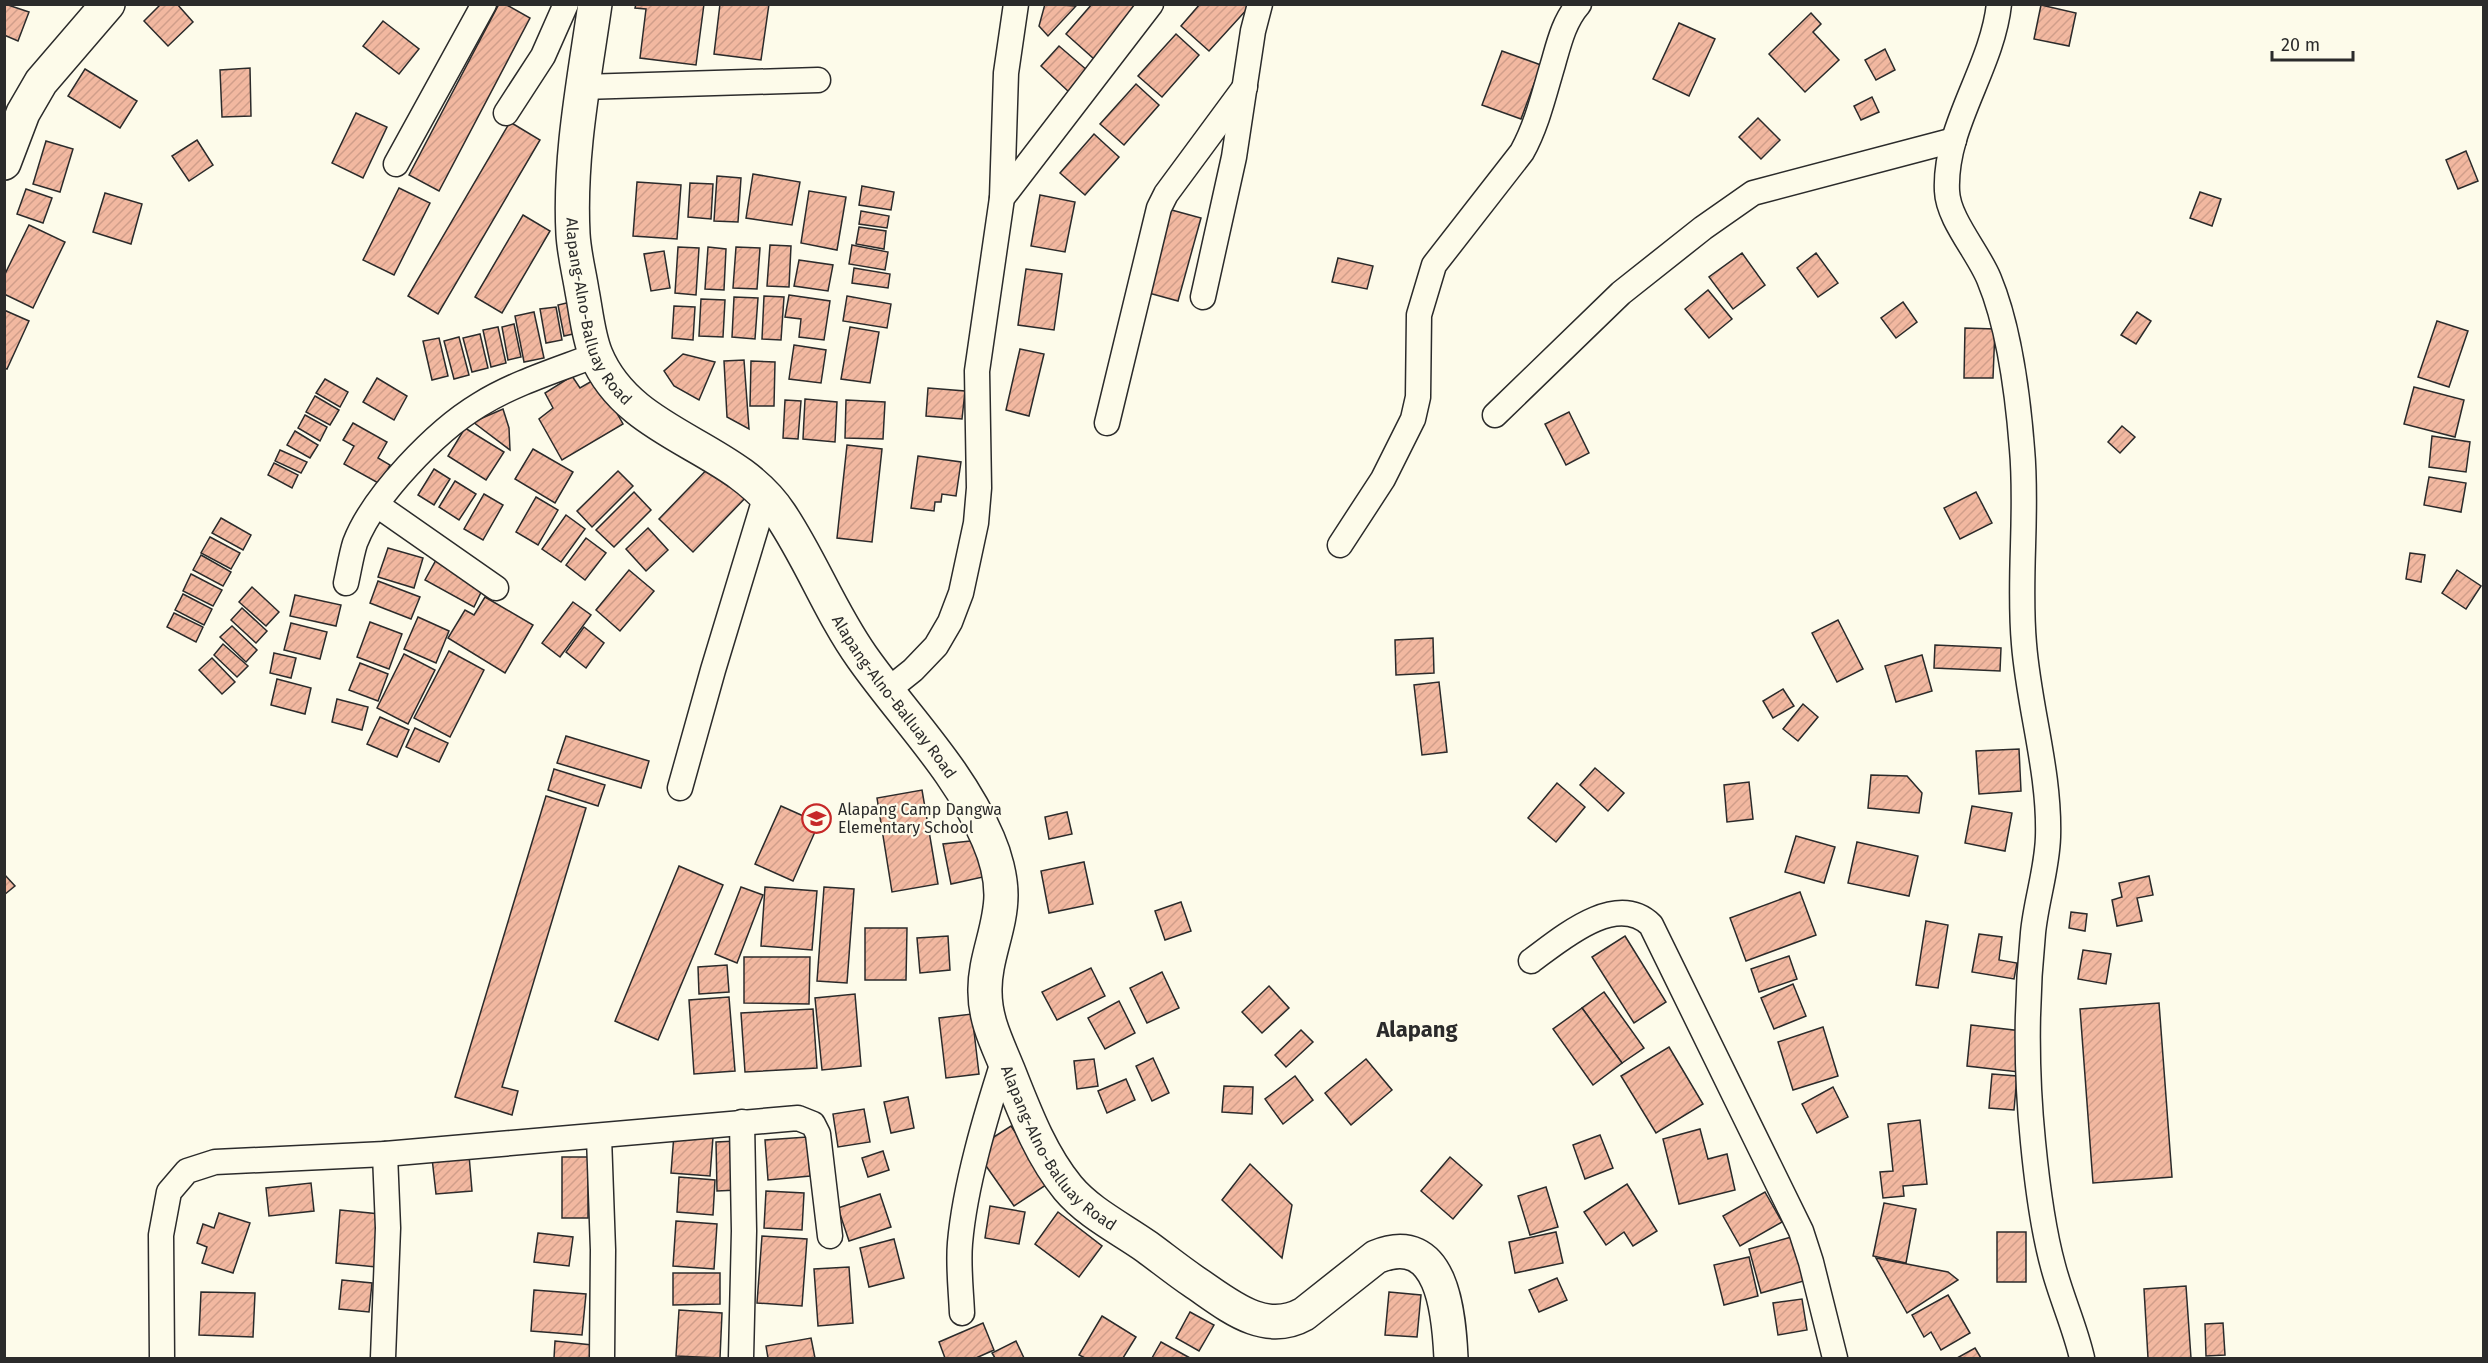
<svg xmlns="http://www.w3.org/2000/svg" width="2488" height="1363" viewBox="0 0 2488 1363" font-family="'Fira Sans',sans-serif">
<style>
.building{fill:url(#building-hatch);stroke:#2b2b2b;stroke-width:1.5}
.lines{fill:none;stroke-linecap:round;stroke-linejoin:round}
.street-casing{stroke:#2b2b2b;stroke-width:27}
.secondary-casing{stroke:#2b2b2b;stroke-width:36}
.highway-casing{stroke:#2b2b2b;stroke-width:36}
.street{stroke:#fdfbea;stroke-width:24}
.secondary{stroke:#fdfbea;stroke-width:33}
.highway{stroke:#fdfbea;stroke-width:33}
.labels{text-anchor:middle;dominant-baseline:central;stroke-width:4.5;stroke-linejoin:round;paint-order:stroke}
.street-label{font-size:16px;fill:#2b2b2b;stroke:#fdfbea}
.poi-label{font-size:16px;fill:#2b2b2b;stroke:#fdfbea;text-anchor:start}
.district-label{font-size:22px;font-weight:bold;fill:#2b2b2b;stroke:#fdfbea}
</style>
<defs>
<pattern id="building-hatch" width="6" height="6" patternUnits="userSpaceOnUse" patternTransform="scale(1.5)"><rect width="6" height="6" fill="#f2b8a0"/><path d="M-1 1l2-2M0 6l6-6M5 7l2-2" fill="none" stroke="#d09e8a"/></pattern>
</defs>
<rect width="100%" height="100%" fill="#fdfbea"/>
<g class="building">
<path d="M5,4L29,12L18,41L4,35Z"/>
<path d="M161,4H177L193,22L168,46L144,21Z"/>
<path d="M499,4H505L530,18L439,191L409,175Z"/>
<path d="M636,4H704L696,65L640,58L646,9L635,8Z"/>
<path d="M720,4H769L761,60L714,54Z"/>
<path d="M1045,4L1076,6L1048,36L1039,26Z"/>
<path d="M1092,4H1142L1102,66L1066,34Z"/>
<path d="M1200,4H1246L1249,7L1209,51L1181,26Z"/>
<path d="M2041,5L2076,13L2069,46L2034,39Z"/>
<path d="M1811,13L1821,24L1813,32L1839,60L1805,92L1769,54Z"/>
<path d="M383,21L419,49L399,74L363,46Z"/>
<path d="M1679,23L1715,39L1689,96L1653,79Z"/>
<path d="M1176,34L1199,55L1162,97L1138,76Z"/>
<path d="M1059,46L1088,71L1069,92L1041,66Z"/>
<path d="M1885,49L1895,70L1876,80L1865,60Z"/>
<path d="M1502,51L1541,65L1521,119L1482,105Z"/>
<path d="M250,68L251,116L222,117L220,70Z"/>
<path d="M85,69L137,101L120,128L68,96Z"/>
<path d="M1136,84L1159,105L1124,145L1100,124Z"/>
<path d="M1872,97L1879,112L1861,120L1854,106Z"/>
<path d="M356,113L387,127L363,178L332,163Z"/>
<path d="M1758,118L1780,140L1761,159L1739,137Z"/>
<path d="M510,122L540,140L438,314L408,296Z"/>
<path d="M1094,134L1119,157L1085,195L1060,173Z"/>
<path d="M197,140L213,165L189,181L172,156Z"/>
<path d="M46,141L73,149L60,192L33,184Z"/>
<path d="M2466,151L2478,181L2458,189L2446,160Z"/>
<path d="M753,174L800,182L792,225L746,218Z"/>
<path d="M717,176L741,178L738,222L714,221Z"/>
<path d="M637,182L681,185L677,239L633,236Z"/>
<path d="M690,183L713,184L711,219L688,217Z"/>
<path d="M862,186L894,192L891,210L859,205Z"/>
<path d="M399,188L430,203L394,275L363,260Z"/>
<path d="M26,189L52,198L43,223L17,214Z"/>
<path d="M809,191L846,197L837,250L801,243Z"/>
<path d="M2200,192L2221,199L2212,226L2190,218Z"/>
<path d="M105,193L142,204L131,244L93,232Z"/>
<path d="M1040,195L1075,202L1065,252L1031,246Z"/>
<path d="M1168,209L1201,218L1178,301L1145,292Z"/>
<path d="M861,211L889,216L887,228L859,224Z"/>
<path d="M523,215L550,231L502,313L475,297Z"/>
<path d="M29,225L65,242L33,308L4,294V276Z"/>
<path d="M859,227L886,231L884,249L856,244Z"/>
<path d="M770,245L791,246L789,287L767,286Z"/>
<path d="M852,245L888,252L885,270L849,264Z"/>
<path d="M678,247L699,248L696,295L675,293Z"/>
<path d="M708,247L726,249L724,290L705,289Z"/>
<path d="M736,247L760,248L757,289L733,288Z"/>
<path d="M664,251L670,288L651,291L644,254Z"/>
<path d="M1742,253L1765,285L1733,309L1709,277Z"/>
<path d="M1816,253L1838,283L1818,297L1797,268Z"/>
<path d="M1338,258L1373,266L1367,289L1332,282Z"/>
<path d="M799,260L833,265L828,291L794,286Z"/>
<path d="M854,268L890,274L888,288L852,283Z"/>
<path d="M1026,269L1062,274L1054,330L1018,325Z"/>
<path d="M1708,290L1732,319L1709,338L1685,309Z"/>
<path d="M789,295L830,301L824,340L799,337L801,319L785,317Z"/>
<path d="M764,296L784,297L781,340L762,339Z"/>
<path d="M847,296L891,304L887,328L843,321Z"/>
<path d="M734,297L758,298L755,339L732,337Z"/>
<path d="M701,299L725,300L723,337L699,336Z"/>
<path d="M575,301L582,332L564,336L558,305Z"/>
<path d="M1903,302L1917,322L1896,338L1881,318Z"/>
<path d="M674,306L695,307L693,340L672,338Z"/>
<path d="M556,307L562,340L546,343L540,309Z"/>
<path d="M4,310L29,321L7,369L4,368Z"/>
<path d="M534,312L544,358L524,362L515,316Z"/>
<path d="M2137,312L2151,321L2136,344L2121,335Z"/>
<path d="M2437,321L2468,331L2449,387L2418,377Z"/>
<path d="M514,324L521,357L508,360L502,327Z"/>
<path d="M498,327L506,363L491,367L483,330Z"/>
<path d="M850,327L879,332L870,383L841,379Z"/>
<path d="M1965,328L1995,329L1993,378H1964Z"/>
<path d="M480,334L488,368L472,372L463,338Z"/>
<path d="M459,337L469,375L454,379L444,341Z"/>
<path d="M439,338L448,376L432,380L423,341Z"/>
<path d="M794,345L826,350L821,383L789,379Z"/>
<path d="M1020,349L1044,354L1029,416L1006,410Z"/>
<path d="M683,354L715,362L699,400L674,386L664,371Z"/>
<path d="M744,360L749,429L727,417L724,361Z"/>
<path d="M751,361L775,362L774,406H750Z"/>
<path d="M572,376L580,388L597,378L623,424L562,460L539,419L553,408L545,393Z"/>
<path d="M377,378L407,396L394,420L363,402Z"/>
<path d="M325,379L348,392L340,407L316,393Z"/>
<path d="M2414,387L2464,400L2455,437L2404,424Z"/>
<path d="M928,388L965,391L962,419L926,416Z"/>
<path d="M315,396L339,410L330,425L306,412Z"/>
<path d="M805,399L837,402L835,442L803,439Z"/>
<path d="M785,400L801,401L798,439L783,438Z"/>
<path d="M846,400L885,402L883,439L845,438Z"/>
<path d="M503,409L509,428L510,450L473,422Z"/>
<path d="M1569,412L1589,453L1566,465L1545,424Z"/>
<path d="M305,415L327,427L320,441L298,428Z"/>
<path d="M353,423L387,442L378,458L390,465L380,484L344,464L354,446L343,440Z"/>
<path d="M2122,426L2135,437L2120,453L2108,442Z"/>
<path d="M465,428L504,452L486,480L448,456Z"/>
<path d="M295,431L318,445L310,458L287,445Z"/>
<path d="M2432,436L2470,442L2466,472L2429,467Z"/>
<path d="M847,445L882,449L872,542L837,538Z"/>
<path d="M533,449L573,472L555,503L515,479Z"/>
<path d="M280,450L307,462L301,473L275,461Z"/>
<path d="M918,456L961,462L956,496L942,494L941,502H935L934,511L911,508Z"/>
<path d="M718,458L752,491L693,552L659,519Z"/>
<path d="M274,463L298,475L292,488L268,475Z"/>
<path d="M434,469L450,479L434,505L418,495Z"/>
<path d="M618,471L633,486L592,527L577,511Z"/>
<path d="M2429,477L2466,483L2461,512L2424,505Z"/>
<path d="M455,481L476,494L459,520L439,507Z"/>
<path d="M634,492L651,510L614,547L596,530Z"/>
<path d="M1976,492L1992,523L1960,539L1944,508Z"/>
<path d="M484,494L503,505L483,540L464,529Z"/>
<path d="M536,497L558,510L538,545L516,532Z"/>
<path d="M566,515L585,529L561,562L542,549Z"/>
<path d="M221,518L251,535L243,550L212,533Z"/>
<path d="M648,528L668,550L646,571L626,549Z"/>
<path d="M210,537L240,553L231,569L201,553Z"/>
<path d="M586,538L606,553L585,580L566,565Z"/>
<path d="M388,548L423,558L414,588L378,577Z"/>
<path d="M2410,553L2425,555L2421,582L2406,579Z"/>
<path d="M201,555L231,572L223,586L193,570Z"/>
<path d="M436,560L484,586L474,607L425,580Z"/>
<path d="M629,570L654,591L620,631L596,610Z"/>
<path d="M2457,570L2481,586L2466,609L2442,593Z"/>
<path d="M191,574L222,590L213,606L183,591Z"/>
<path d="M378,581L420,597L411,619L370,603Z"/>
<path d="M252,587L279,612L266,626L239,602Z"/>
<path d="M183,594L212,609L204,625L175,610Z"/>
<path d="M295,595L341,605L336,626L290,616Z"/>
<path d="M485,597L533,625L505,673L448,638L465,610L474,615Z"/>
<path d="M573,602L591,615L560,657L542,643Z"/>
<path d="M242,608L267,631L256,643L231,620Z"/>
<path d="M174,613L203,627L196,642L167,627Z"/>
<path d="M418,617L449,631L436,663L404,649Z"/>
<path d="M1838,620L1863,669L1837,682L1812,633Z"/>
<path d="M370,622L402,634L389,669L357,657Z"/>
<path d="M291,623L327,632L320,659L284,650Z"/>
<path d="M232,626L257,650L246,662L220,637Z"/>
<path d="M584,627L604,643L586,668L566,652Z"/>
<path d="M1433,638L1434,673L1396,675L1395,640Z"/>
<path d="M223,644L248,666L237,677L214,655Z"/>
<path d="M1935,645L2001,648L2000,671L1934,668Z"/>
<path d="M449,651L484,670L450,737L414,718Z"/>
<path d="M274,653L296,658L291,678L270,673Z"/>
<path d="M404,654L435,670L408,724L377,708Z"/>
<path d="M1922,655L1932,691L1896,702L1885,666Z"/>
<path d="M212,658L235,682L222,694L199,670Z"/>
<path d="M360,663L388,674L378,701L349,690Z"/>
<path d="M277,679L311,688L305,714L271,705Z"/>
<path d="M1439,682L1447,752L1422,755L1414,685Z"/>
<path d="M1783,689L1794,706L1773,718L1763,701Z"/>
<path d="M337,699L368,707L362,730L332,722Z"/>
<path d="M1803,704L1818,717L1798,741L1783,729Z"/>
<path d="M380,717L409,730L397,757L367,744Z"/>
<path d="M415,728L448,743L439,762L406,747Z"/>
<path d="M566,736L649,761L641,788L557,763Z"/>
<path d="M2019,749L2021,791L1979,794L1976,751Z"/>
<path d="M1595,768L1624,793L1608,811L1580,785Z"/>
<path d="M554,769L605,785L598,806L548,790Z"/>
<path d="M1871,775L1907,776L1922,793L1919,813L1868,808Z"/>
<path d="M1749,782L1753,819L1727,822L1724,785Z"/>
<path d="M1557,783L1585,807L1556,842L1528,818Z"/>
<path d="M922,790L938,884L892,892L877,798Z"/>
<path d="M546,796L586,808L502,1087L518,1091L512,1115L455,1097Z"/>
<path d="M781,806L819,823L793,881L755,864Z"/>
<path d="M1972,806L2012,813L2005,851L1965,843Z"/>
<path d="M1067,812L1072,834L1049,839L1045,817Z"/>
<path d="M1796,836L1835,847L1824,883L1785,872Z"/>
<path d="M979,840L983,877L951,884L943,844Z"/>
<path d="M1857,842L1918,856L1909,896L1848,883Z"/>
<path d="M1084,862L1093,904L1049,913L1041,871Z"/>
<path d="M679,866L723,885L658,1040L615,1021Z"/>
<path d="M4,874L15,886L4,895Z"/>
<path d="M2149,876L2153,895L2137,898L2142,921L2117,926L2112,900L2122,897L2119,883Z"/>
<path d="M741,887L763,895L737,963L715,954Z"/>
<path d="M765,887L817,891L812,950L761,946Z"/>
<path d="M824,887L854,889L847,983L817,981Z"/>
<path d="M1800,892L1816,935L1746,961L1730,918Z"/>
<path d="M1181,902L1191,931L1165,940L1155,911Z"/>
<path d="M2071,912L2087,914L2085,931L2069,928Z"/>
<path d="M1926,921L1948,925L1938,988L1916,985Z"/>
<path d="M865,928H907L906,980H865Z"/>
<path d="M1979,934L2002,937L1999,960L2017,963L2014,979L1972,972Z"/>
<path d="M948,936L950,970L920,973L917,938Z"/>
<path d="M1625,936L1666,1002L1634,1023L1592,957Z"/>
<path d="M2083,950L2111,954L2106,984L2078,979Z"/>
<path d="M1789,956L1797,979L1759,992L1751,969Z"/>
<path d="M744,957H810L809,1004L744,1003Z"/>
<path d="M727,965L729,992L699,994L698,967Z"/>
<path d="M1091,968L1105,996L1057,1020L1042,992Z"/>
<path d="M1162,972L1179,1008L1147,1023L1130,988Z"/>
<path d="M1793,984L1806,1016L1774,1029L1761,998Z"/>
<path d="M1269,986L1289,1008L1262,1033L1242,1012Z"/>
<path d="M1604,992L1644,1048L1622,1063L1582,1008Z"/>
<path d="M855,994L861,1066L822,1070L815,998Z"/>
<path d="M729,997L735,1071L694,1074L689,1000Z"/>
<path d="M1119,1001L1135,1033L1105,1049L1088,1018Z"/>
<path d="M2159,1003L2172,1177L2093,1183L2080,1009Z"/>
<path d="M1582,1008L1622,1063L1593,1085L1553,1029Z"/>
<path d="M813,1009L817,1068L745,1072L741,1013Z"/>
<path d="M972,1014L979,1074L946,1078L939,1018Z"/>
<path d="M1971,1025L2022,1031L2019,1072L1967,1066Z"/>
<path d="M1823,1027L1838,1076L1793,1090L1778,1042Z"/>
<path d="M1301,1030L1313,1042L1286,1067L1275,1055Z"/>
<path d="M1669,1047L1703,1104L1656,1133L1621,1076Z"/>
<path d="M1153,1058L1169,1093L1152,1101L1136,1066Z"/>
<path d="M1094,1059L1098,1086L1077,1089L1074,1061Z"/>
<path d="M1366,1059L1392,1090L1351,1125L1325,1093Z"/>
<path d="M1992,1074L2017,1076L2014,1110L1989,1108Z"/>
<path d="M1295,1076L1313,1100L1283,1124L1265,1099Z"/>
<path d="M1126,1079L1135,1100L1107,1113L1098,1091Z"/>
<path d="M1224,1086L1253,1087L1252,1114L1222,1112Z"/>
<path d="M1833,1087L1848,1117L1817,1133L1802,1104Z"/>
<path d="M908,1097L914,1128L891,1133L884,1102Z"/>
<path d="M864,1109L870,1142L838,1147L833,1114Z"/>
<path d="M1920,1120L1927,1184L1903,1186L1904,1196L1883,1198L1880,1172L1893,1171L1888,1124Z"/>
<path d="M1011,1126L1049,1183L1014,1206L984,1163L989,1140Z"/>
<path d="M1700,1129L1708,1159L1727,1154L1735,1190L1679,1204L1663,1139Z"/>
<path d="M674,1134L713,1137L710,1176L671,1173Z"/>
<path d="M1600,1135L1613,1168L1585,1179L1573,1145Z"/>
<path d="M807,1137L810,1176L768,1180L765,1140Z"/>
<path d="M737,1141L738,1190L717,1191L716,1142Z"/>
<path d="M883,1151L889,1170L868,1177L862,1158Z"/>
<path d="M469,1155L472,1191L436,1194L432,1158Z"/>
<rect x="562" y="1157" width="26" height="61"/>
<path d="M1450,1157L1482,1185L1453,1219L1421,1191Z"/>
<path d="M1250,1164L1292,1205L1282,1258L1222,1200Z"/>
<path d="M679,1177L715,1180L713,1215L677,1212Z"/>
<path d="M311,1183L314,1211L269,1216L266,1188Z"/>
<path d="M1627,1184L1657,1231L1633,1246L1624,1232L1606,1245L1584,1212Z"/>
<path d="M1546,1187L1558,1227L1530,1235L1518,1196Z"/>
<path d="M766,1191L804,1193L802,1230L764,1228Z"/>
<path d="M1765,1192L1782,1222L1740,1246L1723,1216Z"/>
<path d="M880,1194L891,1227L849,1241L838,1208Z"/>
<path d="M1884,1203L1916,1209L1906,1263L1873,1256Z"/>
<path d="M990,1206L1025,1212L1019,1244L985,1238Z"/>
<path d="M340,1210L380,1214L376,1267L336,1263Z"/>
<path d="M1058,1212L1102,1246L1079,1277L1035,1244Z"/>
<path d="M219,1213L250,1223L233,1273L202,1263L207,1247L197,1243L203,1224L214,1228Z"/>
<path d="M676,1221L717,1224L714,1269L673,1266Z"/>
<path d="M1556,1232L1563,1263L1515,1273L1509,1242Z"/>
<rect x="1997" y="1232" width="29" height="50"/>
<path d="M538,1233L573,1237L569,1266L534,1262Z"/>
<path d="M762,1236L807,1239L802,1306L757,1303Z"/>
<path d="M1795,1236L1807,1280L1761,1293L1749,1249Z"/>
<path d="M894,1239L904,1278L869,1287L860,1248Z"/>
<path d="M1749,1257L1758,1296L1724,1305L1714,1265Z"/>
<path d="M1876,1258L1948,1272L1958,1280L1907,1313Z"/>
<path d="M849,1267L853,1323L818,1326L814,1269Z"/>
<path d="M673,1273H720V1304L673,1305Z"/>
<path d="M1557,1278L1567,1300L1539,1312L1529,1290Z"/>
<path d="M342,1280L372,1283L369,1312L339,1309Z"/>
<path d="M2186,1286L2191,1358H2148L2144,1289Z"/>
<path d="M534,1290L586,1294L582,1335L531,1331Z"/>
<path d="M201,1292L255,1293L253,1337L199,1335Z"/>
<path d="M1389,1292L1421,1295L1417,1337L1385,1335Z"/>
<path d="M1948,1295L1970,1333L1941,1350L1931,1332L1924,1337L1912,1315Z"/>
<path d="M1802,1299L1807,1330L1778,1335L1773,1303Z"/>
<path d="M679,1310L722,1313L720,1358L676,1356Z"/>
<path d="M1190,1312L1214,1325L1199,1351L1176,1338Z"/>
<path d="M1102,1316L1136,1337L1123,1358H1085L1079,1355Z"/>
<path d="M983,1323L994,1350L976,1358H945L939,1342Z"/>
<path d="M2223,1323L2225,1355L2206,1356L2205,1324Z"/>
<path d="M811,1338L815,1358H768L766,1346Z"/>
<path d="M555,1341L592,1345L591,1358H554Z"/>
<path d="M1016,1341L1024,1358H995L992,1353Z"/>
<path d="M1161,1342L1190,1358H1152Z"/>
<path d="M1975,1348L1981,1358H1957Z"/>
</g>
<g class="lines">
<defs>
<g id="street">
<path d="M1999,4C1992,69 1944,126 1947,191C1948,219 1978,252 1989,279C2009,327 2018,397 2022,449C2028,514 2018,579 2024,644C2029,708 2050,772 2048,837C2047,870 2036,901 2033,933C2026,1002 2026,1073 2033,1142C2037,1183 2042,1226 2053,1266C2061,1297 2075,1327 2082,1358"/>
<path d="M582,87L818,80"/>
<path d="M506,113L543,56L566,4"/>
<path d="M396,164L484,4"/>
<path d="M1002,198L1006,73L1016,4"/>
<path d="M1203,297L1234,157L1253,31L1260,4"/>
<path d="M1495,415L1621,293L1703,228L1753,193L1954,140"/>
<path d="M1107,423L1159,208L1166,194L1245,87"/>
<path d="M377,505L496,588"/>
<path d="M1340,545L1383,479L1413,419L1418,397L1419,315L1434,265L1522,152C1537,125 1544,94 1553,64C1559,43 1564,21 1579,4"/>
<path d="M346,583C349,570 351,556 355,543C373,496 436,431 479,405C514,383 557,370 596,355"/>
<path d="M888,690L913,670L936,646L950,622L961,593L976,523L979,488L977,371L1002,198L1151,4"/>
<path d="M680,788L713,670L766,495"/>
<path d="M1531,961C1561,939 1616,891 1651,925L1801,1231L1811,1262L1835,1358"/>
<path d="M599,1137L603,1250L602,1358"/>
<path d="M962,1313C961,1290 958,1266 960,1243C965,1185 986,1115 1004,1059"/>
<path d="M162,1358L161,1235L169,1192L187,1171L215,1162L385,1154L798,1118L813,1124L818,1134L830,1236"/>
<path d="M383,1358L388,1228L385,1154"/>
<path d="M741,1358L744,1231L742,1122"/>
</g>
<g id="secondary">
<path id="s1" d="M595,4C584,81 569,156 573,234C574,253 579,272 582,291C586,311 588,336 596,355C630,437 734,444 780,514C811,560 830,612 862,657C905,718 958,769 988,839C995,855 1001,877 1001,895C1001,928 984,959 985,992C985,1021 998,1045 1008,1070C1024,1110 1040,1154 1068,1188C1089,1213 1120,1228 1147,1247C1162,1258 1177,1270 1193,1281C1226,1303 1263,1337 1304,1314L1376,1257C1443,1229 1449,1315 1451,1358"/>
</g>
<path id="highway" d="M4,163L23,113L41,82L108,4"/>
</defs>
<use href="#street" class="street-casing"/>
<use href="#secondary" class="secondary-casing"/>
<use href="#highway" class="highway-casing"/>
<use href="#street" class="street"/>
<use href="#secondary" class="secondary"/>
<use href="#highway" class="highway"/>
</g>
<defs>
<symbol id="school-ring" viewBox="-11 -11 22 22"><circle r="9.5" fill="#fdfbea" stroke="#c62828" stroke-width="1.5"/><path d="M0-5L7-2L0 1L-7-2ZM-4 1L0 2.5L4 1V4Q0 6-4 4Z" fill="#c62828"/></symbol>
</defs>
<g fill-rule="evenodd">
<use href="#school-ring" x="800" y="802" width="33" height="33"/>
</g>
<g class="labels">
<g class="street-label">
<text stroke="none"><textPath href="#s1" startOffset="314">Alapang-Alno-Balluay Road</textPath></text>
<text stroke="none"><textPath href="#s1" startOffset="818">Alapang-Alno-Balluay Road</textPath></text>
<text stroke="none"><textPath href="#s1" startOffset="1322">Alapang-Alno-Balluay Road</textPath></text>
</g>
<g class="poi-label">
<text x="838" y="809">Alapang Camp Dangwa<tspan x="838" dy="18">Elementary School</tspan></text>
</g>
<g class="district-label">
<text x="1417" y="1029">Alapang</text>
</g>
</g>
<rect width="2488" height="1363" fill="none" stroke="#2b2b2b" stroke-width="12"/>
<path d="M2272 51v9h81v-9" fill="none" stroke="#2b2b2b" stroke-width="3"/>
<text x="2281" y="51" font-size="18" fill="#2b2b2b" stroke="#fdfbea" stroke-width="4.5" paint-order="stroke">20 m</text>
</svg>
